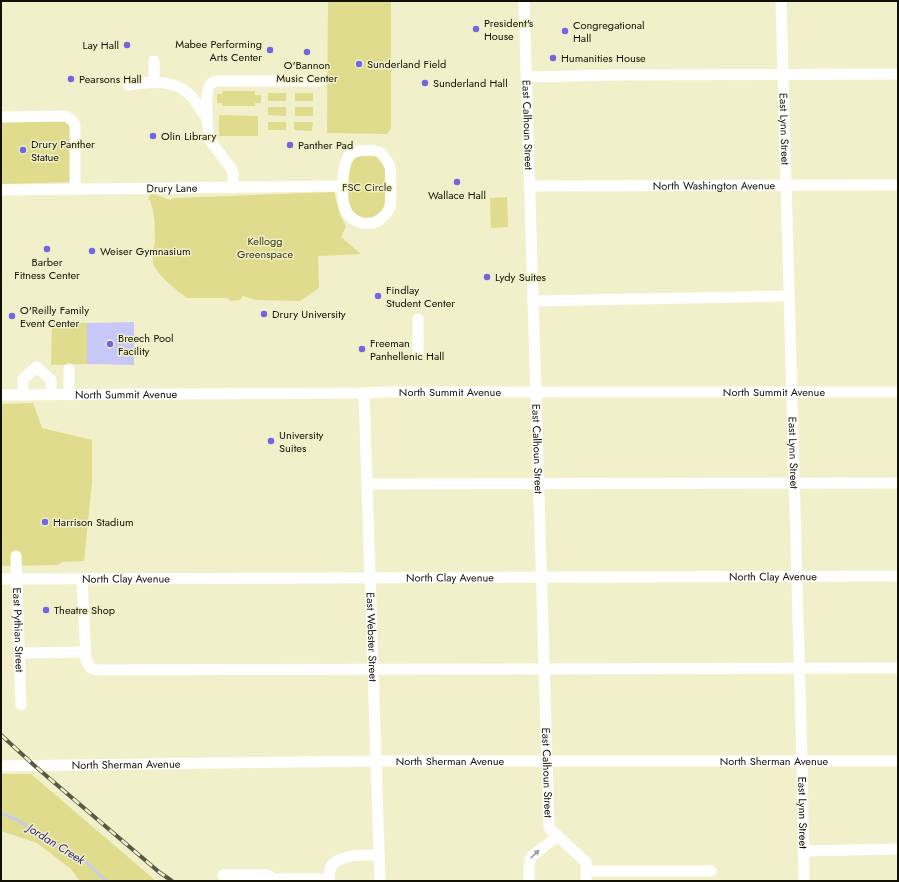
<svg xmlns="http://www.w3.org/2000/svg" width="899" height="882" viewBox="0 0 899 882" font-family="Jost,sans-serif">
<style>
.green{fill:#e0dc8d}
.water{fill:#c8c8f8}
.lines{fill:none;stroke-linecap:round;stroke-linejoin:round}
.stream{stroke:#c8c8f8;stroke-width:2.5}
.minor{stroke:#fff;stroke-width:11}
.rail-casing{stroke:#595945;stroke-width:4}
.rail{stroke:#f1f0cb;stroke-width:2.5;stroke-dasharray:8;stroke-linecap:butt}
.oneway{fill:#9f9f9b}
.poi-dot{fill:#7465e0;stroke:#f1f0cb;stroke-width:1.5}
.labels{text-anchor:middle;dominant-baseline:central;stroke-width:3;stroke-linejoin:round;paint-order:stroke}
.poi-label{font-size:11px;fill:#101004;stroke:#f1f0cb;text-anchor:start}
.street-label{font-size:11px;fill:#101004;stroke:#f1f0cb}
.park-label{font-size:11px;fill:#34320b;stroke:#f1f0cb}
.water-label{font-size:12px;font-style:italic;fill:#382780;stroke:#f1f0cb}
</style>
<rect width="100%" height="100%" fill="#f1f0cb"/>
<g class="green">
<path d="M328,1H391V128L387,134L327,133Z"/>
<path d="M223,91H255V95H261V103H255V106H223L222,103H217V94H222Z"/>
<rect x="268" y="93" width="18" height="8"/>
<rect x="295" y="93" width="18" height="8"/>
<path d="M268,107H286V116L268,115Z"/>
<rect x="295" y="107" width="18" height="9"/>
<path d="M219,115L258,116V136H219Z"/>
<path d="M1,117L72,120L75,182L1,184Z"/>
<rect x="268" y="122" width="18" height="8"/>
<path d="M294,122H313L312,131L294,130Z"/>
<path d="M371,154C378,157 384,161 385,169C387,176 386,208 382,213C375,220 367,219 358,218C356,215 352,212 351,208C346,198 347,165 356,157C359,155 366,155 371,154Z"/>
<path d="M334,192L340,215L346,226L341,237L361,254L318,256L319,288L300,301L256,300L243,296L240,300L231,301L227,298H187C177,290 155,274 153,262C152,255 154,247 155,240C155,226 155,209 148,197L153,193L169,200L175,198Z"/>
<path d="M507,197L508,227L491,228L490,198Z"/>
<path d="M52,323H87V364L51,365Z"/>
<path d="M33,403L42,428L92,440V482L84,561L62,562L58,565L1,566V404Z"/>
<path d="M1,774H31L156,881H80L71,869L37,843L1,831Z"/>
</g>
<path class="water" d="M134,322V365L87,364V323Z"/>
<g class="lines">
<path class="stream" d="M1,813L19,821L53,845L85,861L106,881"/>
<g class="minor">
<path id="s1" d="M524,1L549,828L586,862V881"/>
<path id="s2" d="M781,1L802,761L804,881"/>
<path d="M154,61V82"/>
<path d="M526,77L618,75L898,74"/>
<path d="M128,85C151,81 177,79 193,98C199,105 200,111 207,118L209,139L231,168L233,173V188"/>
<path d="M1,117L66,116L72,120L75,125V189"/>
<path d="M207,118C207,111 205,87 212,83C213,82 217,81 218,81H319"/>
<path d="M358,151C366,150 376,149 382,154C385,158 389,163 390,167C391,172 391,203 390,207C388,213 381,220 375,222C362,227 347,219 344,205C342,197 342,187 343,178C344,171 344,163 348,157C351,154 354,152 358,151Z"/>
<path id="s3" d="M529,186L898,185"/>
<path id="s4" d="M1,190L342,186"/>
<path d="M533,301L789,296"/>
<path d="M418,353V319"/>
<path id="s5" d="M364,393C370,556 374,718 380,881"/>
<path d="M69,394V369"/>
<path id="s6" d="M1,395L364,393L388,392H898"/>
<path d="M23,395V379L37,367L51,380V394"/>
<path d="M368,484L898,483"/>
<path id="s7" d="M16,556L21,705"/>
<path id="s8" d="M1,579L898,576"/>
<path d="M82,579L86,660L91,668L96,670L898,668"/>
<path d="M19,653L85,652"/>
<path id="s9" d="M1,766L375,761H898"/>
<path d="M803,851L898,849"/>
<path d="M586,871H711"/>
<path d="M223,875H268L277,881"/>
<path d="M274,879H329"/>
<path d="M329,881C329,875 329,867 334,863C346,854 365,855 379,855"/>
<path d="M529,881V868L530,860L532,856L558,836"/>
</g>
<defs>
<path id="rail" d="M1,735L36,767L159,872L172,881"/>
</defs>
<use href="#rail" class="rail-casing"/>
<use href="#rail" class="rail"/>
</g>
<defs><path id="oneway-solid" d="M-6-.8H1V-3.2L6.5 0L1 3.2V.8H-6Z"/></defs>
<use class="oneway" href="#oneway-solid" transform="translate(535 854) rotate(-44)"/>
<g class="poi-dot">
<circle cx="476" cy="29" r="4"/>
<circle cx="565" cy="31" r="4"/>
<circle cx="127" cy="45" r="4"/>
<circle cx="270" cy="50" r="4"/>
<circle cx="307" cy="52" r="4"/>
<circle cx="553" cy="58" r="4"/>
<circle cx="359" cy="64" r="4"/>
<circle cx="71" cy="79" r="4"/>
<circle cx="425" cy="83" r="4"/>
<circle cx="153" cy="136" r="4"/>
<circle cx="290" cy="145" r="4"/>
<circle cx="23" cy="150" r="4"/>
<circle cx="457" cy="182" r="4"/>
<circle cx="47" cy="249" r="4"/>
<circle cx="92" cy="251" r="4"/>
<circle cx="487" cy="277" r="4"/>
<circle cx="378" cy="296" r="4"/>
<circle cx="264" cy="314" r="4"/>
<circle cx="12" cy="316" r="4"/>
<circle cx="110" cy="344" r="4"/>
<circle cx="362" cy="349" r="4"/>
<circle cx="271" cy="441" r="4"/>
<circle cx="45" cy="522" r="4"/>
<circle cx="46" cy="610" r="4"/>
</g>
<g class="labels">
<g class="poi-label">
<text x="484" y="23">President's<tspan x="484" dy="13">House</tspan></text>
<text x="573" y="25">Congregational<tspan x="573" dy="13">Hall</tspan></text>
<text x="262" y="44" text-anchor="end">Mabee Performing<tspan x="262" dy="13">Arts Center</tspan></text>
<text x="119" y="45" text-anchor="end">Lay Hall</text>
<text x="561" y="58">Humanities House</text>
<text x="367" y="64">Sunderland Field</text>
<text x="307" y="65" text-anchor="middle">O'Bannon<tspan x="307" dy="13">Music Center</tspan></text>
<text x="79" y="79">Pearsons Hall</text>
<text x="433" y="83">Sunderland Hall</text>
<text x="161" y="136">Olin Library</text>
<text x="31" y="144">Drury Panther<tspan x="31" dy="13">Statue</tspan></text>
<text x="298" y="145">Panther Pad</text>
<text x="457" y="195" text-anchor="middle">Wallace Hall</text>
<text x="100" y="251">Weiser Gymnasium</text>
<text x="47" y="262" text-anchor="middle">Barber<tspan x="47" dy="13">Fitness Center</tspan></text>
<text x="495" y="277">Lydy Suites</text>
<text x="386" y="290">Findlay<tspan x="386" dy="13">Student Center</tspan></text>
<text x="20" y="310">O'Reilly Family<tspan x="20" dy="13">Event Center</tspan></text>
<text x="272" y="314">Drury University</text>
<text x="118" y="338">Breech Pool<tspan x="118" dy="13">Facility</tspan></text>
<text x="370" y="343">Freeman<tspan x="370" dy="13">Panhellenic Hall</tspan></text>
<text x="279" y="435">University<tspan x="279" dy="13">Suites</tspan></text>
<text x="53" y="522">Harrison Stadium</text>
<text x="54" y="610">Theatre Shop</text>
</g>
<g class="street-label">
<text stroke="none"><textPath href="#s1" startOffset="124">East Calhoun Street</textPath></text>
<text stroke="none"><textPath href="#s2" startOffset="128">East Lynn Street</textPath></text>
<text stroke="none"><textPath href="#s3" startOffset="185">North Washington Avenue</textPath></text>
<text stroke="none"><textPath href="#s4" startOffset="171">Drury Lane</textPath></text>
<text stroke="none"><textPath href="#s6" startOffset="449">North Summit Avenue</textPath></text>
<text stroke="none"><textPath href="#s6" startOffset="773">North Summit Avenue</textPath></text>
<text stroke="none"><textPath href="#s6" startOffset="125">North Summit Avenue</textPath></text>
<text stroke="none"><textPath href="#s1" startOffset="448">East Calhoun Street</textPath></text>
<text stroke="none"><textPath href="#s2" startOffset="452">East Lynn Street</textPath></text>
<text stroke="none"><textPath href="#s8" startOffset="772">North Clay Avenue</textPath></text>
<text stroke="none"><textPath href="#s8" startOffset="449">North Clay Avenue</textPath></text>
<text stroke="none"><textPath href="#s8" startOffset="125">North Clay Avenue</textPath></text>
<text stroke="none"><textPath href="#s7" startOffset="74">East Pythian Street</textPath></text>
<text stroke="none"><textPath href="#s5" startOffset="244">East Webster Street</textPath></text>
<text stroke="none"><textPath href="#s9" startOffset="449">North Sherman Avenue</textPath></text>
<text stroke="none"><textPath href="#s9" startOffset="773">North Sherman Avenue</textPath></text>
<text stroke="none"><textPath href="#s9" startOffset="125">North Sherman Avenue</textPath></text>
<text stroke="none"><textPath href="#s1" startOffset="772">East Calhoun Street</textPath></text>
<text stroke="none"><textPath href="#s2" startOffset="812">East Lynn Street</textPath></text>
</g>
<g class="park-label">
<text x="367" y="187">FSC Circle</text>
<text x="265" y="241">Kellogg<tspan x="265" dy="13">Greenspace</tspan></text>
</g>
<g class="water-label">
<text transform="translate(56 844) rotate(32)">Jordan Creek</text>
</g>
</g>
<rect width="899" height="882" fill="none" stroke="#101004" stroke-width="4"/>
</svg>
